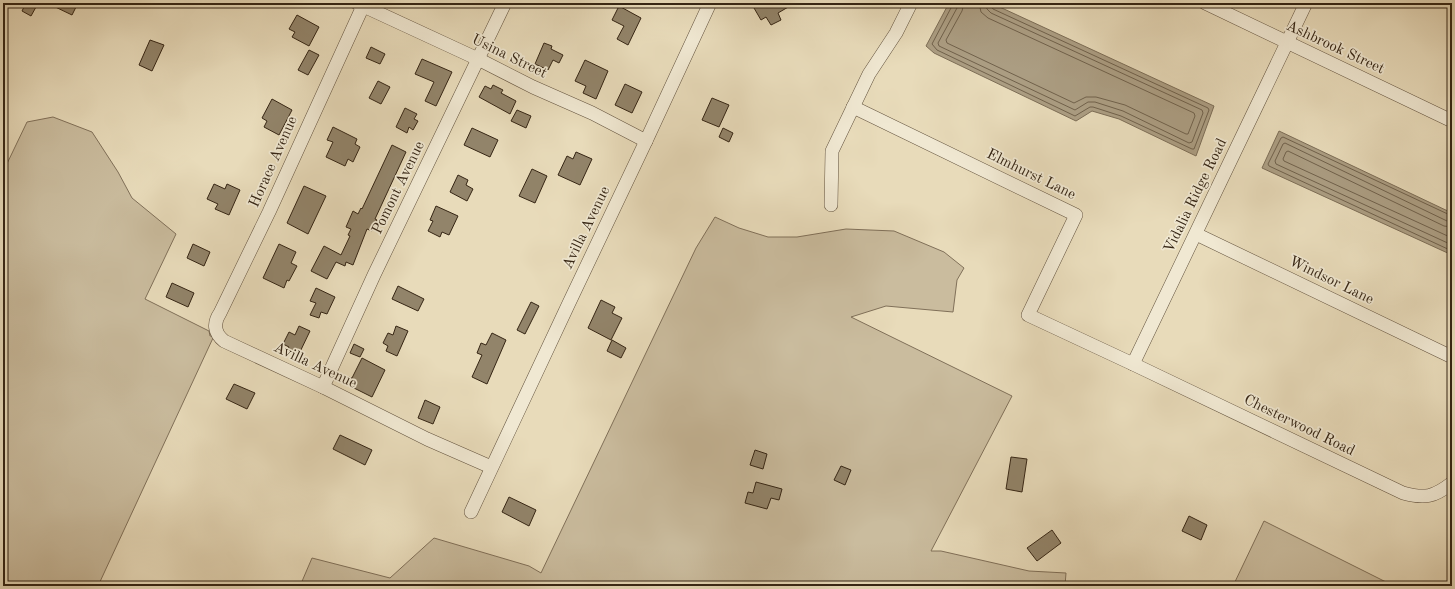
<svg xmlns="http://www.w3.org/2000/svg" width="1455" height="589" viewBox="0 0 1455 589" font-family="'Old Standard TT',serif">
<style>
.green{fill:#cabc9e;stroke:#807059}
.water{fill:#ab9d82;stroke:#7c6d56}
.lines{fill:none;stroke-linecap:round;stroke-linejoin:round}
.shore{stroke:#70614b;stroke-width:1}
.building{fill:#92846a;stroke:#352514}
.minor-casing{stroke:#62523e;stroke-width:14}
.minor{stroke:#f0e8d2;stroke-width:13}
.labels{text-anchor:middle;dominant-baseline:central;stroke-width:3.5;stroke-linejoin:round;paint-order:stroke}
.street-label{font-size:15px;fill:#352514;stroke:#f0e8d2}
</style>
<rect width="100%" height="100%" fill="#e8dbba"/>
<filter id="stains"><feTurbulence type="fractalNoise" baseFrequency=".005" numOctaves="4"/><feColorMatrix values="0 0 0 0 .2 0 0 0 0 .09 0 0 0 0 .02 0 0 0 .5 -.17"/></filter>
<radialGradient id="worn" r=".72"><stop offset=".6" stop-color="#630" stop-opacity="0"/><stop offset="1" stop-color="#630" stop-opacity=".3"/></radialGradient>
<g class="green">
<path d="M53,117L92,132L118,172L132,198L176,234L145,299L209,331L210,336H212L213,338L98,586H3V172L27,122Z"/>
<path d="M715,217L739,228L768,237H797L846,229L894,231L944,252L964,268L957,280L953,312L886,306L851,317L1012,396L931,551H941L1029,571L1066,573L1065,586H300L312,558L390,578L434,538L529,566L541,573L696,248Z"/>
<path d="M1264,521L1394,586H1233Z"/>
</g>
<g class="water">
<path d="M949,3H991L1214,106L1196,156L1119,119L1092,111L1076,121L934,53L926,46Z"/>
<path d="M1279,131L1452,213V255L1262,168Z"/>
</g>
<g class="lines">
<g class="shore">
<path d="M953,3L952,6L932,44L937,50L1075,116L1090,107H1093L1121,116L1192,149H1194L1209,110L1208,108L993,9L991,6L990,3"/>
<path d="M958,3L957,8L938,43L939,46L1075,110L1088,102H1095L1123,111L1189,143L1192,142L1203,113L1202,110L991,13L987,9L985,3"/>
<path d="M964,3L962,11L946,40L947,43L1074,103L1086,97H1096L1125,105L1186,134H1188L1195,116L1194,113L988,18L981,12L979,3"/>
<path d="M1452,216L1283,137L1281,138L1268,164L1269,166L1452,251"/>
<path d="M1452,221H1447L1285,143L1283,144L1275,161L1276,164L1452,245"/>
<path d="M1452,227L1444,226L1288,151L1286,152L1283,159L1284,161L1452,238"/>
</g>
</g>
<g class="building">
<path d="M26,3L36,7L31,16L22,11Z"/>
<path d="M47,3H78L72,15Z"/>
<path d="M762,3H795L778,13L781,20L771,25L766,17L761,20L754,8Z"/>
<path d="M619,6L641,18L628,45L617,39L624,26L612,20Z"/>
<path d="M297,15L319,27L309,46L292,37L295,32L289,29Z"/>
<path d="M150,40L164,45L152,71L139,65Z"/>
<path d="M544,43L552,46L551,49L563,55L559,63L553,60L548,70L535,64Z"/>
<path d="M371,47L385,54L380,64L366,58Z"/>
<path d="M309,50L319,55L308,75L298,70Z"/>
<path d="M422,59L452,72L436,106L425,101L434,82L415,74Z"/>
<path d="M585,60L608,71L596,99L583,93L586,86L575,81Z"/>
<path d="M378,81L390,87L381,104L369,98Z"/>
<path d="M625,84L642,92L632,113L615,105Z"/>
<path d="M493,85L503,90L501,93L516,101L510,114L479,97L485,86L491,89Z"/>
<path d="M712,98L729,105L719,127L702,120Z"/>
<path d="M272,99L292,110L279,135L264,127L267,121L262,118Z"/>
<path d="M405,108L417,114L414,119L418,121L413,130L409,127L407,133L396,127Z"/>
<path d="M517,110L531,116L526,128L511,121Z"/>
<path d="M333,127L357,139L355,144L360,147L353,162L348,159L345,166L326,157L333,142L327,140Z"/>
<path d="M472,128L498,140L490,157L464,145Z"/>
<path d="M723,128L733,133L729,142L719,137Z"/>
<path d="M392,145L406,152L375,219L377,220L372,231L367,229L353,265L346,262L345,266L336,262L327,279L311,271L324,246L341,255L350,236L348,235L351,229L346,227L353,211L358,214L361,208L362,209Z"/>
<path d="M576,152L592,159L580,185L558,175L567,156L573,159Z"/>
<path d="M532,169L547,176L535,203L519,196Z"/>
<path d="M458,175L468,180L466,185L473,189L467,201L450,192Z"/>
<path d="M214,184L225,189L227,184L240,190L229,215L215,209L218,204L207,199Z"/>
<path d="M304,186L326,196L308,234L287,223Z"/>
<path d="M436,206L458,216L449,235L442,232L440,237L428,231L433,221L430,220Z"/>
<path d="M193,244L210,252L204,266L187,258Z"/>
<path d="M279,244L296,252L291,263L297,266L289,281L287,280L284,288L263,278Z"/>
<path d="M172,283L194,293L188,307L166,297Z"/>
<path d="M398,286L424,299L418,311L392,299Z"/>
<path d="M316,288L335,297L327,314L321,312L319,318L310,315L316,303L310,301Z"/>
<path d="M601,300L615,307L612,313L622,318L611,340L588,328Z"/>
<path d="M531,302L539,306L525,334L517,330Z"/>
<path d="M299,326L310,331L298,356L287,351L289,347L283,344L289,332L295,335Z"/>
<path d="M396,326L408,331L397,356L386,351L388,346L383,343L388,333L393,335Z"/>
<path d="M492,333L506,340L487,384L472,377L482,355L477,353L481,343L486,345Z"/>
<path d="M612,340L626,348L621,358L607,351Z"/>
<path d="M354,344L364,349L360,357L350,353Z"/>
<path d="M362,358L385,370L372,397L346,384L349,377L352,378Z"/>
<path d="M234,384L255,393L247,409L226,399Z"/>
<path d="M425,400L440,407L433,424L418,418Z"/>
<path d="M340,435L372,450L365,465L333,449Z"/>
<path d="M755,450L767,454L763,469L750,465Z"/>
<path d="M1011,457L1027,459L1022,492L1006,489Z"/>
<path d="M841,466L851,470L845,485L834,480Z"/>
<path d="M756,482L782,489L779,500L771,498L767,509L745,503L748,492L753,493Z"/>
<path d="M509,497L536,510L529,526L502,512Z"/>
<path d="M1189,516L1207,525L1201,540L1182,531Z"/>
<path d="M1052,530L1061,543L1037,561L1027,548Z"/>
</g>
<g class="lines">
<defs>
<g id="minor">
<path d="M357,3L478,59L533,87L592,113L646,141"/>
<path d="M1205,3L1452,121"/>
<path d="M363,6L269,212L220,313C213,323 214,333 224,341L323,387L427,439L491,467"/>
<path d="M853,107L1076,215L1028,315L1133,364L1403,493C1425,499 1434,497 1452,483"/>
<path d="M831,205L832,151L869,74L896,33L911,3"/>
<path d="M1196,234L1452,357"/>
<path d="M1133,364L1306,3"/>
<path d="M323,387L374,275L505,3"/>
<path d="M471,512L569,303L646,141L710,3"/>
</g>
</defs>
<use href="#minor" class="minor-casing"/>
<use href="#minor" class="minor"/>
</g>
<g class="labels">
<g class="street-label">
<text transform="translate(1335 48) rotate(25)">Ashbrook Street</text>
<text transform="translate(509 57) rotate(26)">Usina Street</text>
<text transform="translate(274 162) rotate(-66)">Horace Avenue</text>
<text transform="translate(1031 175) rotate(26)">Elmhurst Lane</text>
<text transform="translate(399 188) rotate(-64)">Pomont Avenue</text>
<text transform="translate(1196 196) rotate(-64)">Vidalia Ridge Road</text>
<text transform="translate(587 228) rotate(-64)">Avilla Avenue</text>
<text transform="translate(1331 281) rotate(26)">Windsor Lane</text>
<text transform="translate(315 366) rotate(25)">Avilla Avenue</text>
<text transform="translate(1299 426) rotate(26)">Chesterwood Road</text>
</g>
</g>
<rect width="1455" height="589" fill="none" stroke="#e8dbba" stroke-width="16"/>
<rect x="4" y="4" width="1447" height="581" fill="none" stroke="#352514" stroke-width="2"/>
<rect x="8" y="8" width="1439" height="573" fill="none" stroke="#352514"/>
<rect width="100%" height="100%" filter="url(#stains)"/>
<rect width="100%" height="100%" fill="url(#worn)"/>
</svg>
